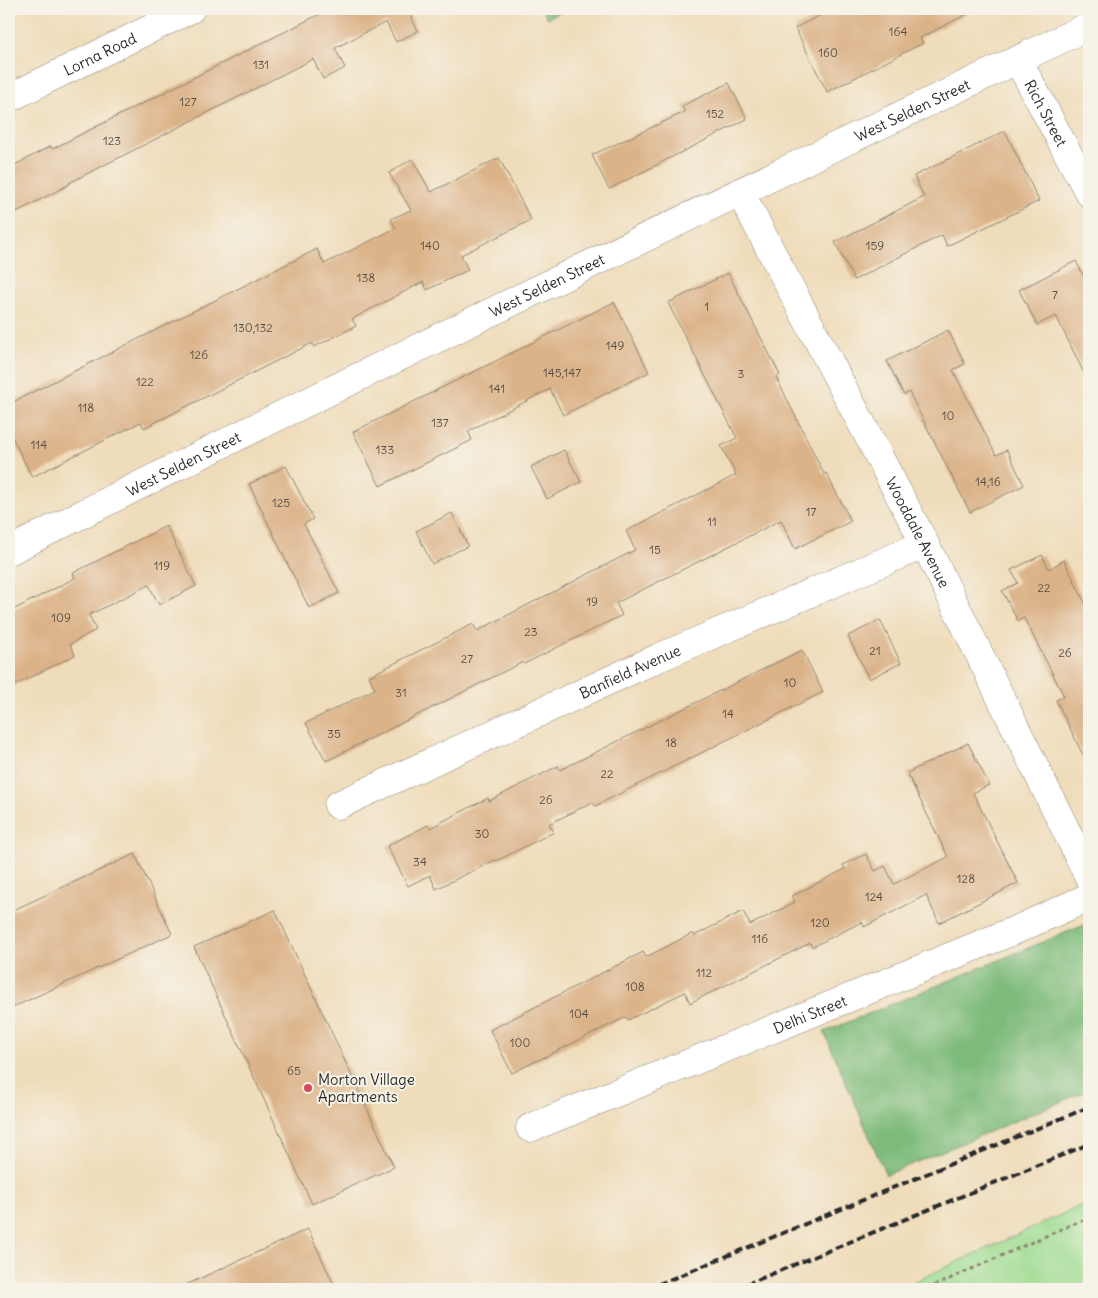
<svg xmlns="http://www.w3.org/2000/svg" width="1098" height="1298" viewBox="0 0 1098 1298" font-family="Delius,sans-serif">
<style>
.green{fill:#9ddb90;stroke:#64835e}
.forest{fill:#7ebb7a;stroke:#547352}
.building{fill:#dbb389}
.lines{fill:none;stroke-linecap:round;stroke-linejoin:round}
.minor-casing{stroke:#8d8472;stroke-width:29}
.path{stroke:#8d8472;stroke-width:3;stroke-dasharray:4 4;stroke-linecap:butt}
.minor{stroke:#fff;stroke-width:28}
.rail{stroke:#2b2b2b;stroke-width:4;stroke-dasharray:8 4;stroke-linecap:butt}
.poi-dot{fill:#d1495b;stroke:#f7f3e8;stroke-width:2}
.labels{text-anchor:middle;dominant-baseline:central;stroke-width:4;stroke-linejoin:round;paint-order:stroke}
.number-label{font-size:12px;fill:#574d42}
.street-label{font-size:15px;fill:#2b2b2b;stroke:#f7f3e8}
.poi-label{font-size:15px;fill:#2b2b2b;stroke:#f7f3e8;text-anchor:start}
</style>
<rect width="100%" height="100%" fill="#f7f3e8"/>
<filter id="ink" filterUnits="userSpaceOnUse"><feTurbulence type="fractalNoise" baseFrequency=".02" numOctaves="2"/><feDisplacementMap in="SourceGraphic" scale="10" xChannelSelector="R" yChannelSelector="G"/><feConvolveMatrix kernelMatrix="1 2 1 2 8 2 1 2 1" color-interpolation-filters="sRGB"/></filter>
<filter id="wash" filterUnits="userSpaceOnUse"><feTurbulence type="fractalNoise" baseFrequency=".0096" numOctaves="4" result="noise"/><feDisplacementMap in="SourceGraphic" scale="20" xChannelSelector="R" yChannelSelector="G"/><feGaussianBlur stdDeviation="1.12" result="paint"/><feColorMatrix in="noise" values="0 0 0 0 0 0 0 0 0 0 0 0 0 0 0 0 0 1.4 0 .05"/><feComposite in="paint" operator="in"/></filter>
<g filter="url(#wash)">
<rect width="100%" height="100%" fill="#efdcba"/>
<path class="green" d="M1089,1202V1289H898Z"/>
<g class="forest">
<path d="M542,9H567L547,18Z"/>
<path d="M1089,923V1090L886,1175L824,1032Z"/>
</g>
<g id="blocks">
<g class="building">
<path d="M330,9H413L408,11L418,31L396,42L386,22L335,48L345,68L323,79L313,59L69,183L70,184L9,216V168L51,146L52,149Z"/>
<path d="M833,9H977L920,38L923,43L827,92L795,28Z"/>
<path d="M729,83L747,119L609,189L592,155L685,112L682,106Z"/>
<path d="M1005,131L1039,201L947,246L942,235L854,280L835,242L924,197L914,176Z"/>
<path d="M499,158L531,220L461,255L468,270L427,290L423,282L352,319L356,326L314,347L312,343L144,428L141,422L32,477L9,431V404L317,249L324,264L396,228L391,219L411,210L389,173L412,159L431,192Z"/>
<path d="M1076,261L1089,287V383L1056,316L1037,325L1019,290Z"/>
<path d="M728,273L780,375L776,377L824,474L826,473L851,521L795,549L781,520L616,603L622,615L524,664L523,662L326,761L306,723L375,689L369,676L473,624L477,631L635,550L626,531L736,475L721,446L737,438L668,303Z"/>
<path d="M614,302L649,372L563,415L550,389L468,431L472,440L380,486L353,432Z"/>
<path d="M948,330L965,364L953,370L996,455L1007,450L1024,485L970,512L909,392L904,395L887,361Z"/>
<path d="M564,450L581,482L547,499L531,467Z"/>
<path d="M286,466L313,519L304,524L339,593L309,608L249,484Z"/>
<path d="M452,513L468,546L432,564L416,531Z"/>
<path d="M166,526L196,586L159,605L149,585L89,615L96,630L70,644L75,655L9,688V612L75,578L73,573Z"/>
<path d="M1042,555L1049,569L1064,560L1089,611V767L1056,700L1064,696L1024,618L1018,621L1002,591L1018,583L1011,570Z"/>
<path d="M880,620L901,663L869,679L848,636Z"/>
<path d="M802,650L823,692L595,806L593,802L549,824L554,832L496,861L495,860L436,889L430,875L408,886L387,846L428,825L430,828L488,798L489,801L558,766L560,770Z"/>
<path d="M968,743L989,785L973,793L1018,883L939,923L926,895L864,927L862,922L812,947L810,943L690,1003L685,992L628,1020L626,1017L512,1073L490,1030L643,952L646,957L693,933L694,936L743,911L750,925L795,902L792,896L845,869L843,865L866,854L875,871L885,866L894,884L948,857L907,773Z"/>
<path d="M135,854L172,934L9,1009V912Z"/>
<path d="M275,910L394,1167L312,1204L194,947Z"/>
<path d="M308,1229L336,1289H177Z"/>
</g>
</g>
</g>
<g filter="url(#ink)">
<use href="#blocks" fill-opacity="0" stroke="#8d8472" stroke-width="1"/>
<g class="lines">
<defs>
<g id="minor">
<path id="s1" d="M1018,60L1089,193"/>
<path id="s2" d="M9,98L191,9"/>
<path id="s3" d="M740,192L925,544L1089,877"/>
<path id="s4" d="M9,551C366,370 727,197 1089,26"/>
<path id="s5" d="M338,805L658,658L925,544"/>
<path id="s6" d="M530,1128L1018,929L1089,897"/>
</g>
</defs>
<use href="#minor" class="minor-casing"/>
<path class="path" d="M927,1289L1077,1222L1089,1219"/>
<use href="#minor" class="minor"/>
<g class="rail">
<path d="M647,1289L1089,1107"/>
<path d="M735,1289L1089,1144"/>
</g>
</g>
</g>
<circle class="poi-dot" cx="308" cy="1088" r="5"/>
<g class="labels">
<g class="number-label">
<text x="898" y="31">164</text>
<text x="828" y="52">160</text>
<text x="261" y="64">131</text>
<text x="188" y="101">127</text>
<text x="715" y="113">152</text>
<text x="112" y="140">123</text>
<text x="430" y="245">140</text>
<text x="875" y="245">159</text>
<text x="366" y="277">138</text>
<text x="1055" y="294">7</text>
<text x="707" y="306">1</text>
<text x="253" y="327">130,132</text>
<text x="615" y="345">149</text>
<text x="199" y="354">126</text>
<text x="562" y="372">145,147</text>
<text x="741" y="373">3</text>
<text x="145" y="381">122</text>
<text x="497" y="388">141</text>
<text x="86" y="407">118</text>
<text x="948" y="415">10</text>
<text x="440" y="422">137</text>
<text x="39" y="444">114</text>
<text x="385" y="449">133</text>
<text x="988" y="481">14,16</text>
<text x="281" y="502">125</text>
<text x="811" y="511">17</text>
<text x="712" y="521">11</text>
<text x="655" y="549">15</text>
<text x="162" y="565">119</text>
<text x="1044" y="587">22</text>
<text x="592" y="601">19</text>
<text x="61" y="617">109</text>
<text x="531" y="631">23</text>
<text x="875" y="650">21</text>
<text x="1065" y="652">26</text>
<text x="467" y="658">27</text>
<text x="790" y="682">10</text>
<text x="401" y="692">31</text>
<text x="728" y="713">14</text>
<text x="334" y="733">35</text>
<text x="671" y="742">18</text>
<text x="607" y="773">22</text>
<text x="546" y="799">26</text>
<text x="482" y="833">30</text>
<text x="420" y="861">34</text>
<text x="966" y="878">128</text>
<text x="874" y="896">124</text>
<text x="820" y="922">120</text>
<text x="760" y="938">116</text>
<text x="704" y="972">112</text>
<text x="635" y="986">108</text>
<text x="579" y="1013">104</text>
<text x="520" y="1042">100</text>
<text x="294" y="1070">65</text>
</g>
<g class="street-label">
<text stroke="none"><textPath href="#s2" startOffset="101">Lorna Road</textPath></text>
<text stroke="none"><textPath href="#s4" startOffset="1005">West Selden Street</textPath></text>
<text stroke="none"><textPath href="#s1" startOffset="60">Rich Street</textPath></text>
<text stroke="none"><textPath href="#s4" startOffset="600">West Selden Street</textPath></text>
<text stroke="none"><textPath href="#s4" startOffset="195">West Selden Street</textPath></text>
<text stroke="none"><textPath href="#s3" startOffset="384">Wooddale Avenue</textPath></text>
<text stroke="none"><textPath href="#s5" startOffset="321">Banfield Avenue</textPath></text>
<text stroke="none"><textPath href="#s6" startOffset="302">Delhi Street</textPath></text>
</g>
<g class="poi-label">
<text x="318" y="1079">Morton Village<tspan x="318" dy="17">Apartments</tspan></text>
</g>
</g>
<rect width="1098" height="1298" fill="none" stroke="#f7f3e8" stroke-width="30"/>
</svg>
